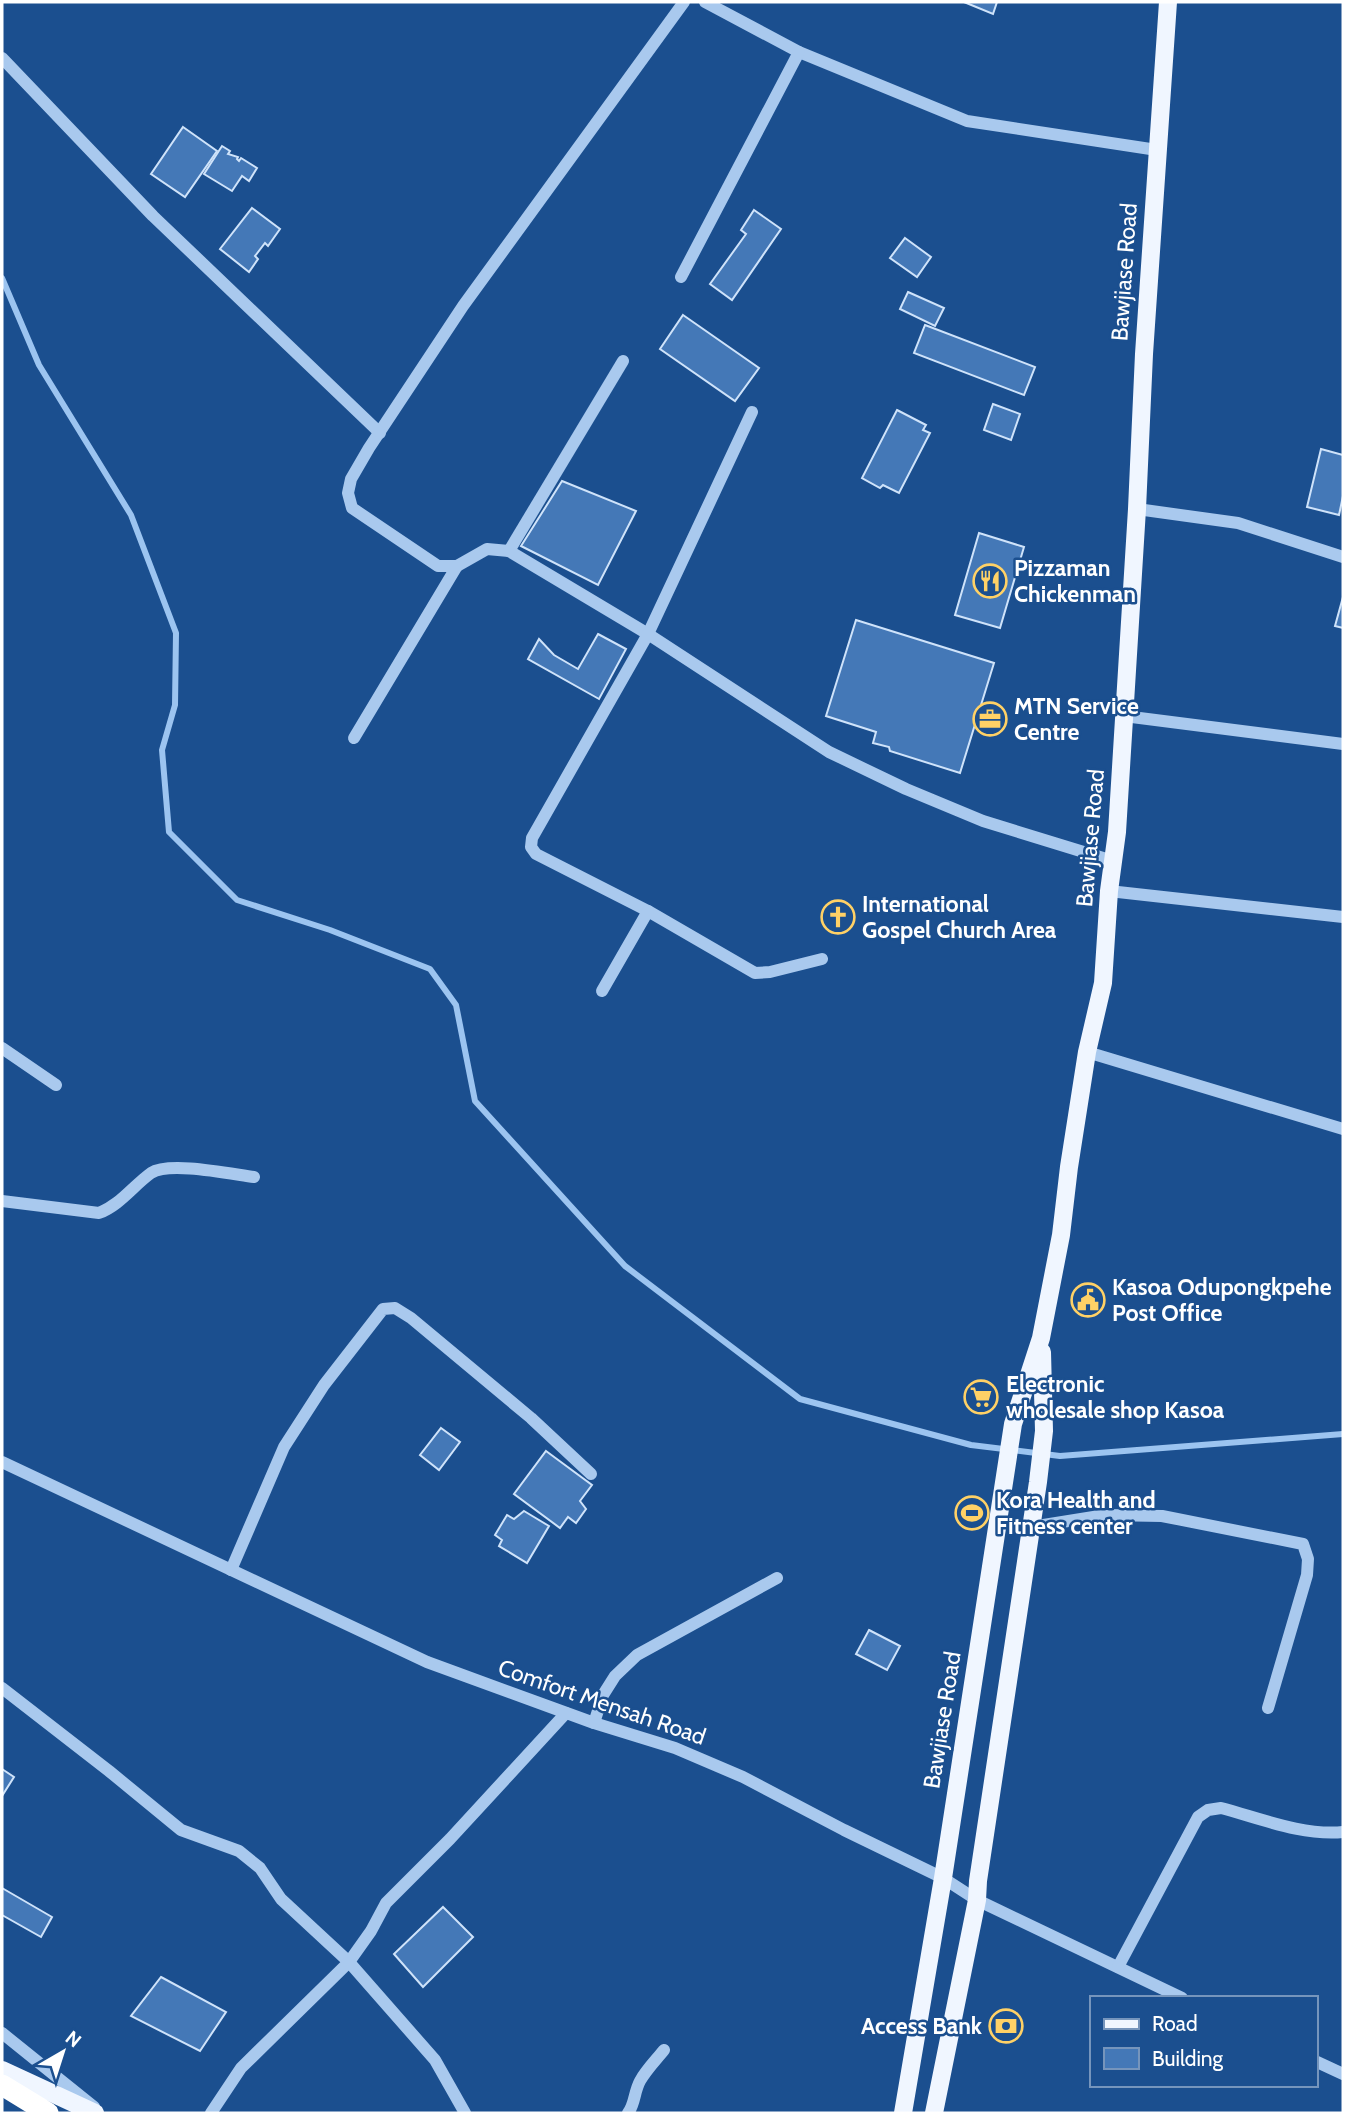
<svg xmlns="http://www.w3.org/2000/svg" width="1345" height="2115" viewBox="0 0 1345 2115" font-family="Cabin,sans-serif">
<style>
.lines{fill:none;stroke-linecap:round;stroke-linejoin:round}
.stream{stroke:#9cc4f0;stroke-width:6}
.building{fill:#4478b7;stroke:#cfe3fa;stroke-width:2}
.minor{stroke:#a9c9ee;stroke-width:12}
.major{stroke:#f0f6ff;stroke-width:18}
.highway{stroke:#fff;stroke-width:21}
.labels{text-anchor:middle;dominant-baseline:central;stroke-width:5;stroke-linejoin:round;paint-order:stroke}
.street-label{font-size:23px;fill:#fff;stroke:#1b4f8f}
.poi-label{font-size:23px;font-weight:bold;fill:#fff;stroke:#1b4f8f;text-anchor:start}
</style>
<rect width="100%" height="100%" fill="#1b4f8f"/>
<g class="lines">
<path class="stream" d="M2,278L39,365L131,515L176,633L175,705L162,750L169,832L237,900L330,930L430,969L456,1005L475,1101L625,1266L800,1399L971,1445L1060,1456L1343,1434"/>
</g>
<g class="building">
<path d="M964,2H997L993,14Z"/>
<path d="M183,127L217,151L185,197L151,174Z"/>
<path d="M222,146L230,151L228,154L238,157L237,159L239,161L241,158L257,168L249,181L242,176L232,191L204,174Z"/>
<path d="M252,208L280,229L268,246L265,243L255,256L258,259L249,272L220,249Z"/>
<path d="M754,210L781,229L732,300L710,284L746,234L741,230Z"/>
<path d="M905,238L931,257L917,277L890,258Z"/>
<path d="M908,292L944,308L935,326L900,309Z"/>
<path d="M683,315L759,368L735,401L660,349Z"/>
<path d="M925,325L1035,367L1024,395L914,353Z"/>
<path d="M993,404L1020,414L1011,440L984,430Z"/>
<path d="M897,410L926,425L923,430L930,433L899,493L883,485L880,488L862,478Z"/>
<path d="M1321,449L1343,455V496L1339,515L1307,507Z"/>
<path d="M562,481L636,511L598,585L521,546Z"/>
<path d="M979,533L1024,547L1000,628L955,615Z"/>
<path d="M1343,597V628L1335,626Z"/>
<path d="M856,620L994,663L960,773L890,751L889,747L873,743L876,732L826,716Z"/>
<path d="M598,634L626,649L599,699L528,659L539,639L554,655L578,669Z"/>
<path d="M441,1428L460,1442L439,1470L420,1455Z"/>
<path d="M546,1451L592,1485L580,1501L586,1509L576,1523L568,1517L560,1528L514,1494Z"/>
<path d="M524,1511L549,1526L527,1563L499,1546L502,1540L495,1535L507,1515L514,1519Z"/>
<path d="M869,1630L900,1646L887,1670L856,1654Z"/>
<path d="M2,1769L14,1777L2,1796Z"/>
<path d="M2,1888L52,1917L41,1937L2,1915Z"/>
<path d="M443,1907L473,1937L423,1987L394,1954Z"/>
<path d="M161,1977L226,2012L200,2051L131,2016Z"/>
</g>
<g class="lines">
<g class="minor">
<path d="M684,2L463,306L369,448L351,479L348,493L352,508L438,566H457L487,549L509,551L648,634L829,752L906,789L983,821L1113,861"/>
<path d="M705,2L799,52L967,121L1157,150"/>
<path d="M2,58L153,216L380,433"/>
<path d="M681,277L799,52"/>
<path d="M752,412L648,634L532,838L531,847L536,854L648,911L755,973L770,972L822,959"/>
<path d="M1137,509L1238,523L1343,557"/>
<path d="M509,551L623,361"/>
<path d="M1124,716L1343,744"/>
<path d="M354,738L457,566"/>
<path d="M1109,891L1343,917"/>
<path d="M602,991L648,911"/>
<path d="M2,1048L56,1085"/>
<path d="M1087,1052L1343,1129"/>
<path d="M2,1201L99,1213C120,1205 133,1186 151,1173C169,1161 231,1174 254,1177"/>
<path d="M2,1462L427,1662L594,1723L675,1748L743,1777L844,1830L943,1878L977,1900L1182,1998"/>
<path d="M1031,1527L1106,1515L1162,1516L1303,1544L1308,1559L1307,1575L1268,1708"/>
<path d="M231,1570L284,1447L324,1385L383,1309L395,1308L411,1318L531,1418L591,1474"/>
<path d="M2,1688L109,1771L181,1830L239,1851L260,1868L281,1899L349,1962L435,2060L465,2113"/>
<path d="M594,1723L603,1695L615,1676L637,1655L777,1578"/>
<path d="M1118,1967L1198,1817L1208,1810L1221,1808C1259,1818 1303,1836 1343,1832"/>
<path d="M2,2033L94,2107"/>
<path d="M1315,2061L1343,2074"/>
<path d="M211,2113L241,2068L349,1962L371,1931L386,1903L450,1839L566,1713"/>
<path d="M628,2113C635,2104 634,2092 640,2081C646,2070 656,2060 664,2050"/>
</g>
<g class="major">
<path d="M2,2070L95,2113"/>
<path d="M903,2113L943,1878L1013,1424L1041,1338L1061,1235L1069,1167L1087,1052L1103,983L1109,891L1117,832L1137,509L1144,354L1168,2"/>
<path d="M934,2113L977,1900L978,1881L1038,1482L1044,1431L1042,1352"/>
</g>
<path class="highway" d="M2,2085L48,2113"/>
</g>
<defs>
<symbol id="restaurant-ring" viewBox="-11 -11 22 22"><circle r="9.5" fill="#1b4f8f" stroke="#ffd166" stroke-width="1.5"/><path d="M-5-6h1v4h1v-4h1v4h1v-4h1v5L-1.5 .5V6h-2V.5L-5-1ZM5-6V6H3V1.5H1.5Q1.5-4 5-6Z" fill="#ffd166"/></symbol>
<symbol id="office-ring" viewBox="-11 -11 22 22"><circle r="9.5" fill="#1b4f8f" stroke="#ffd166" stroke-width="1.5"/><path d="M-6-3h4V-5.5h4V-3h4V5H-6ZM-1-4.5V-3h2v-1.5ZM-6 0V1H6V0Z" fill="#ffd166"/></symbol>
<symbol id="church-ring" viewBox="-11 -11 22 22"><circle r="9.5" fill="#1b4f8f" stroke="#ffd166" stroke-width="1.5"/><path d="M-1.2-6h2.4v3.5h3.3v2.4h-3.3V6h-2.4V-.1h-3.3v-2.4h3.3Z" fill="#ffd166"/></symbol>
<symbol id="civic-ring" viewBox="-11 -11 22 22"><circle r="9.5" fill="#1b4f8f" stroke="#ffd166" stroke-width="1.5"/><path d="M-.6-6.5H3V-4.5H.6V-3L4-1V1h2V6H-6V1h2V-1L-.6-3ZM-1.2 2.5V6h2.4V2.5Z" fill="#ffd166"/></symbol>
<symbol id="supermarket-ring" viewBox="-11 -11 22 22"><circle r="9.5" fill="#1b4f8f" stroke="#ffd166" stroke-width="1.5"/><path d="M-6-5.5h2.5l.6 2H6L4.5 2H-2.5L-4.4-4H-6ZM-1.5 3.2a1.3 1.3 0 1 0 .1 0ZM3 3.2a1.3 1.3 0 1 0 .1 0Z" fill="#ffd166"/></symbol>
<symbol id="stadium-ring" viewBox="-11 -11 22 22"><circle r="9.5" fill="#1b4f8f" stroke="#ffd166" stroke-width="1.5"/><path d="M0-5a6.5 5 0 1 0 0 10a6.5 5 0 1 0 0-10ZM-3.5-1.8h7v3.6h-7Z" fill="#ffd166"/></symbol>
<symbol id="bank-ring" viewBox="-11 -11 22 22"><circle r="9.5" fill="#1b4f8f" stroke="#ffd166" stroke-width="1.5"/><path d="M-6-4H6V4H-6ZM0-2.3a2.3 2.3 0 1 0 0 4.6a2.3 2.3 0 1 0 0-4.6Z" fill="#ffd166"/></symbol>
</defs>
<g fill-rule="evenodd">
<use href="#restaurant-ring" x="971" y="562" width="38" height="38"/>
<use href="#office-ring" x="971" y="700" width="38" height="38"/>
<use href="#church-ring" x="819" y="898" width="38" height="38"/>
<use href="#civic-ring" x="1069" y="1281" width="38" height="38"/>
<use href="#supermarket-ring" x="962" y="1378" width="38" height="38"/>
<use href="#stadium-ring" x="953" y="1494" width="38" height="38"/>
<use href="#bank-ring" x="987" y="2007" width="38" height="38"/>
</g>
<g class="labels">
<g class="street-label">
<text transform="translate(1124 272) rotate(-86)">Bawjiase Road</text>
<text transform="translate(1090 838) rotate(-85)">Bawjiase Road</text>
<text transform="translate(602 1702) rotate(19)">Comfort Mensah Road</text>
<text transform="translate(942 1720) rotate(-81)">Bawjiase Road</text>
</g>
<g class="poi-label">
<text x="1014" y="568">Pizzaman<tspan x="1014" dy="26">Chickenman</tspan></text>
<text x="1014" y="706">MTN Service<tspan x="1014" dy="26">Centre</tspan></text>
<text x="862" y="904">International<tspan x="862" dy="26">Gospel Church Area</tspan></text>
<text x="1112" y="1287">Kasoa Odupongkpehe<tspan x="1112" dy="26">Post Office</tspan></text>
<text x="1006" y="1384">Electronic<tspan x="1006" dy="26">wholesale shop Kasoa</tspan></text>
<text x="996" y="1500">Kora Health and<tspan x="996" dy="26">Fitness center</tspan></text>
<text x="982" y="2026" text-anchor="end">Access Bank</text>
</g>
</g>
<rect width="1345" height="2115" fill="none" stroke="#ffffff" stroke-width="7"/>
<rect x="1090" y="1996" width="228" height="91" fill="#1b4f8f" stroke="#7695bc" stroke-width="2"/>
<rect x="1104" y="2019" width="35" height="10" fill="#f0f6ff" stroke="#7695bc" stroke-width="2"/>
<text x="1152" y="2031" font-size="21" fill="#ffffff">Road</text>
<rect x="1104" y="2048" width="35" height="21" fill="#4478b7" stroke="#7695bc" stroke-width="2"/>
<text x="1152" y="2066" font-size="21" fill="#ffffff">Building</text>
<g transform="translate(63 2052) rotate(39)" stroke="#1b4f8f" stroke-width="5" paint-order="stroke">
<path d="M0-5L12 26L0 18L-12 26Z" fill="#ffffff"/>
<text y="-10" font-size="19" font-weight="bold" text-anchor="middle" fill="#ffffff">N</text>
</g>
</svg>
